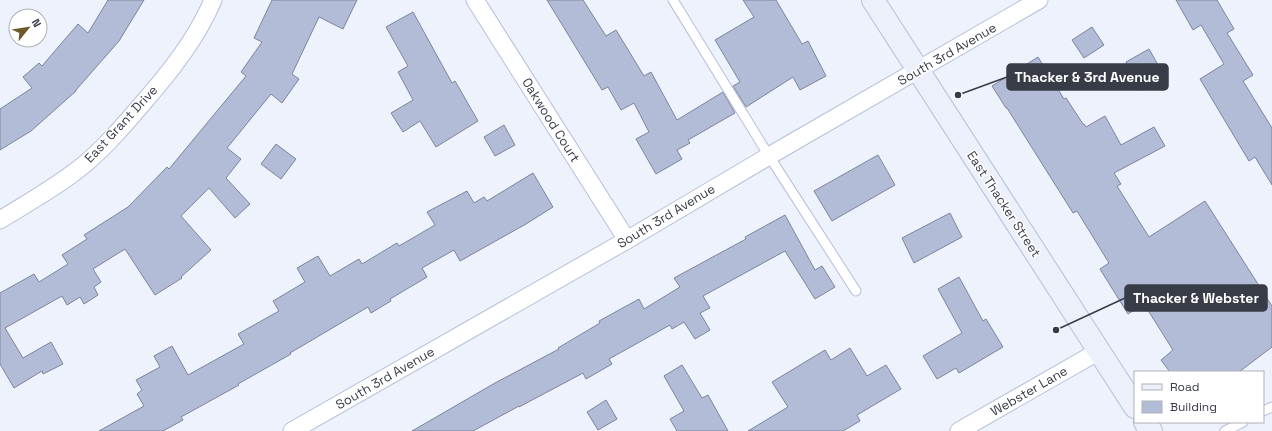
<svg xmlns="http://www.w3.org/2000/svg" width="1272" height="431" viewBox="0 0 1272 431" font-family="'Space Grotesk',sans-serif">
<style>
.building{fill:#b2bcd6;stroke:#7c859d}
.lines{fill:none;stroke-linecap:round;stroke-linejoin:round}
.lane-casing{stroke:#b5bfd9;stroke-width:11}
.street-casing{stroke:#b5bfd9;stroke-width:19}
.secondary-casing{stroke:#b5bfd9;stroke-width:24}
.lane{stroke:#fff;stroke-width:9}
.street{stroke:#fff;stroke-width:17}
.secondary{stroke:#ecf0fb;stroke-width:22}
.labels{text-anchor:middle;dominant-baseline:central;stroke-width:3;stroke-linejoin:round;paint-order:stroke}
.street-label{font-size:13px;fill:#383c47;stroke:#fff}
.leader{fill:none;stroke:#383c47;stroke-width:1.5}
.callout-dot{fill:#383c47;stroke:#fff;stroke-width:1.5}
.callout{fill:#383c47;stroke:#383c47;stroke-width:1.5}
.callout-label{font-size:14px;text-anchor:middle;font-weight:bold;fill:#fff}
</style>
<rect width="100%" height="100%" fill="#eef2fd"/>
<g class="building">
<path d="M108,0H144L119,41L76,90V91L31,131L0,150V109L32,88L23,77L39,63L42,66L78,24L88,33Z"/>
<path d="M272,0H357L343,29L319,17L292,74L299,79L282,103L271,94L227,148L241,159L226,178L250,204L235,218L209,188L181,216L211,250L181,277L182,278L155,295L125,249L93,269L101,282L94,287L98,295L84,304L80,297L67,305L62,296L5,328L23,358L51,342L63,364L43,374L42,371L14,388L0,364V293L34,274L39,282L68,264L62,255L87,239L84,235L128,207L167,167L169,169L246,76L241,72L262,42L254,38Z"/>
<path d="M547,0H583L606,36L616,30L644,76L651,72L677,120L723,92L735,113L688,140L690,143L677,150L682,159L656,174L636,139L649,132L634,103L621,110L608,87L602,90Z"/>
<path d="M743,0H776L802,44L808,41L826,76L800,90L793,77L746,107L733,86L740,82L715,40L754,17Z"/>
<path d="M1176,0H1217L1234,29L1227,33L1253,75L1243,81L1272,128V185L1255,157L1249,161L1200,79L1224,64L1201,25L1193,30Z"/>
<path d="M413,12L452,83L455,81L478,121L436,147L420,121L403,132L391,113L413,100L398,72L408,66L386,27Z"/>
<path d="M1092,27L1104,45L1084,58L1072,40Z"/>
<path d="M1149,49L1165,77L1141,90L1126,62Z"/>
<path d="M1038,57L1064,99L1066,98L1083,124H1084L1086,127L1105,116L1121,145L1154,127L1165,146L1114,173L1121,184L1117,186L1149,237L1205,201L1272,306V347L1239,372H1170L1161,360L1173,350L1144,304L1128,314L1100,269L1109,263L1077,211L1073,213L1007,108H1006L992,86Z"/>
<path d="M504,125L515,145L495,156L484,137Z"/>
<path d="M276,144L296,159L281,179L261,164Z"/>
<path d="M878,155L895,185L832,221L814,191Z"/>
<path d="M533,173L553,207L526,224L460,261L454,250L422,268L427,277L390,299L391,301L371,313L368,307L290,353L291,354L238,384L239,385L181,417L183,420L163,431H99L144,406L137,394L142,390L136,380L160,367L154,356L172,346L188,375L244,344L238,334L279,311L273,301L305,282L297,268L318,256L330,276L359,259L362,264L397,243L399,246L435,225L427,212L467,191L474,203L484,197L487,201Z"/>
<path d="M950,213L962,237L914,263L902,238Z"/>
<path d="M785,215L815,270L822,266L835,287L815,299L785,251L703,296L710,308L700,313L710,330L695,339L684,322L672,329L670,325L609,359L612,364L586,379L583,373L519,407V406L473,431H412L495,383L559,349L558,348L600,323L599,321L639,299L644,309L680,287L674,278L746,239L745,237Z"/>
<path d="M959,277L983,321L986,319L1003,347L959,373L956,368L937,379L923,356L962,333L938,289Z"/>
<path d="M850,348L867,376L886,365L901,389L857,415L860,421L843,431H748L788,407L772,382L825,350L831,360Z"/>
<path d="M682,365L702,398L708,395L728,431H677L670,419L684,411L664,376Z"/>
<path d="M606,400L617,419L598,430L587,412Z"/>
</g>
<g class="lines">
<defs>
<g id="lane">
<path d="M673,0L769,156L856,291"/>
<path d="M1263,411L1272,407"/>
<path d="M1225,431L1243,422"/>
</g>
<g id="street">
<path d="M475,0L627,240"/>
<path d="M0,220C29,202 60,185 86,163C107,145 125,124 143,103C170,72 197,38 213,0"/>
<path d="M292,431L627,240L769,156L1039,0"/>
<path d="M959,431L1099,351"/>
</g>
<g id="secondary">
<path d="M873,0L1135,407"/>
<path d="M1145,422L1151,431"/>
</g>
</defs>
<use href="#lane" class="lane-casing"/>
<use href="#street" class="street-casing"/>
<use href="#secondary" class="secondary-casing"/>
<use href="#lane" class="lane"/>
<use href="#street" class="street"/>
<use href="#secondary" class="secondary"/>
</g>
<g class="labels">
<g class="street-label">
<text transform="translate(947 54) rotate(-30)">South 3rd Avenue</text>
<text transform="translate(551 120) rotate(58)">Oakwood Court</text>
<text transform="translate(121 124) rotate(-47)">East Grant Drive</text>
<text transform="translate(1004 204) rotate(57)">East Thacker Street</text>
<text transform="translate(666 216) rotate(-31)">South 3rd Avenue</text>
<text transform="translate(385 378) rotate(-30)">South 3rd Avenue</text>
<text transform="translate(1029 391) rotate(-30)">Webster Lane</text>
</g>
</g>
<path class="leader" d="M958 95L1007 77M1056 330L1125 298"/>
<g class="callout-dot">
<circle cx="958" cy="95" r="4"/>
<circle cx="1056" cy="330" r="4"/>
</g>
<g class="callout">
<rect x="1007" y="64" width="161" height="26" rx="4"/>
<rect x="1125" y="285" width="142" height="26" rx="4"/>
</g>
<g class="callout-label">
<text x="1087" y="82">Thacker &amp; 3rd Avenue</text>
<text x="1196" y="303">Thacker &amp; Webster</text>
</g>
<rect x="1134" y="371" width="130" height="52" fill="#ffffff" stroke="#afb1b5"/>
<rect x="1142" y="384" width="20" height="6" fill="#ecf0fb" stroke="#afb1b5"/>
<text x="1170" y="391" font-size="12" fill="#383c47">Road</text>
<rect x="1142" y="401" width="20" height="12" fill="#b2bcd6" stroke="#afb1b5"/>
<text x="1170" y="411" font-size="12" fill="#383c47">Building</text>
<g transform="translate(28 28) rotate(60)"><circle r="19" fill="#ffffff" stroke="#afb1b5"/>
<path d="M0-3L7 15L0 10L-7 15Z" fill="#6c5927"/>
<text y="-6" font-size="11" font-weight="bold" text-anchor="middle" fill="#383c47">N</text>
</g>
</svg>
